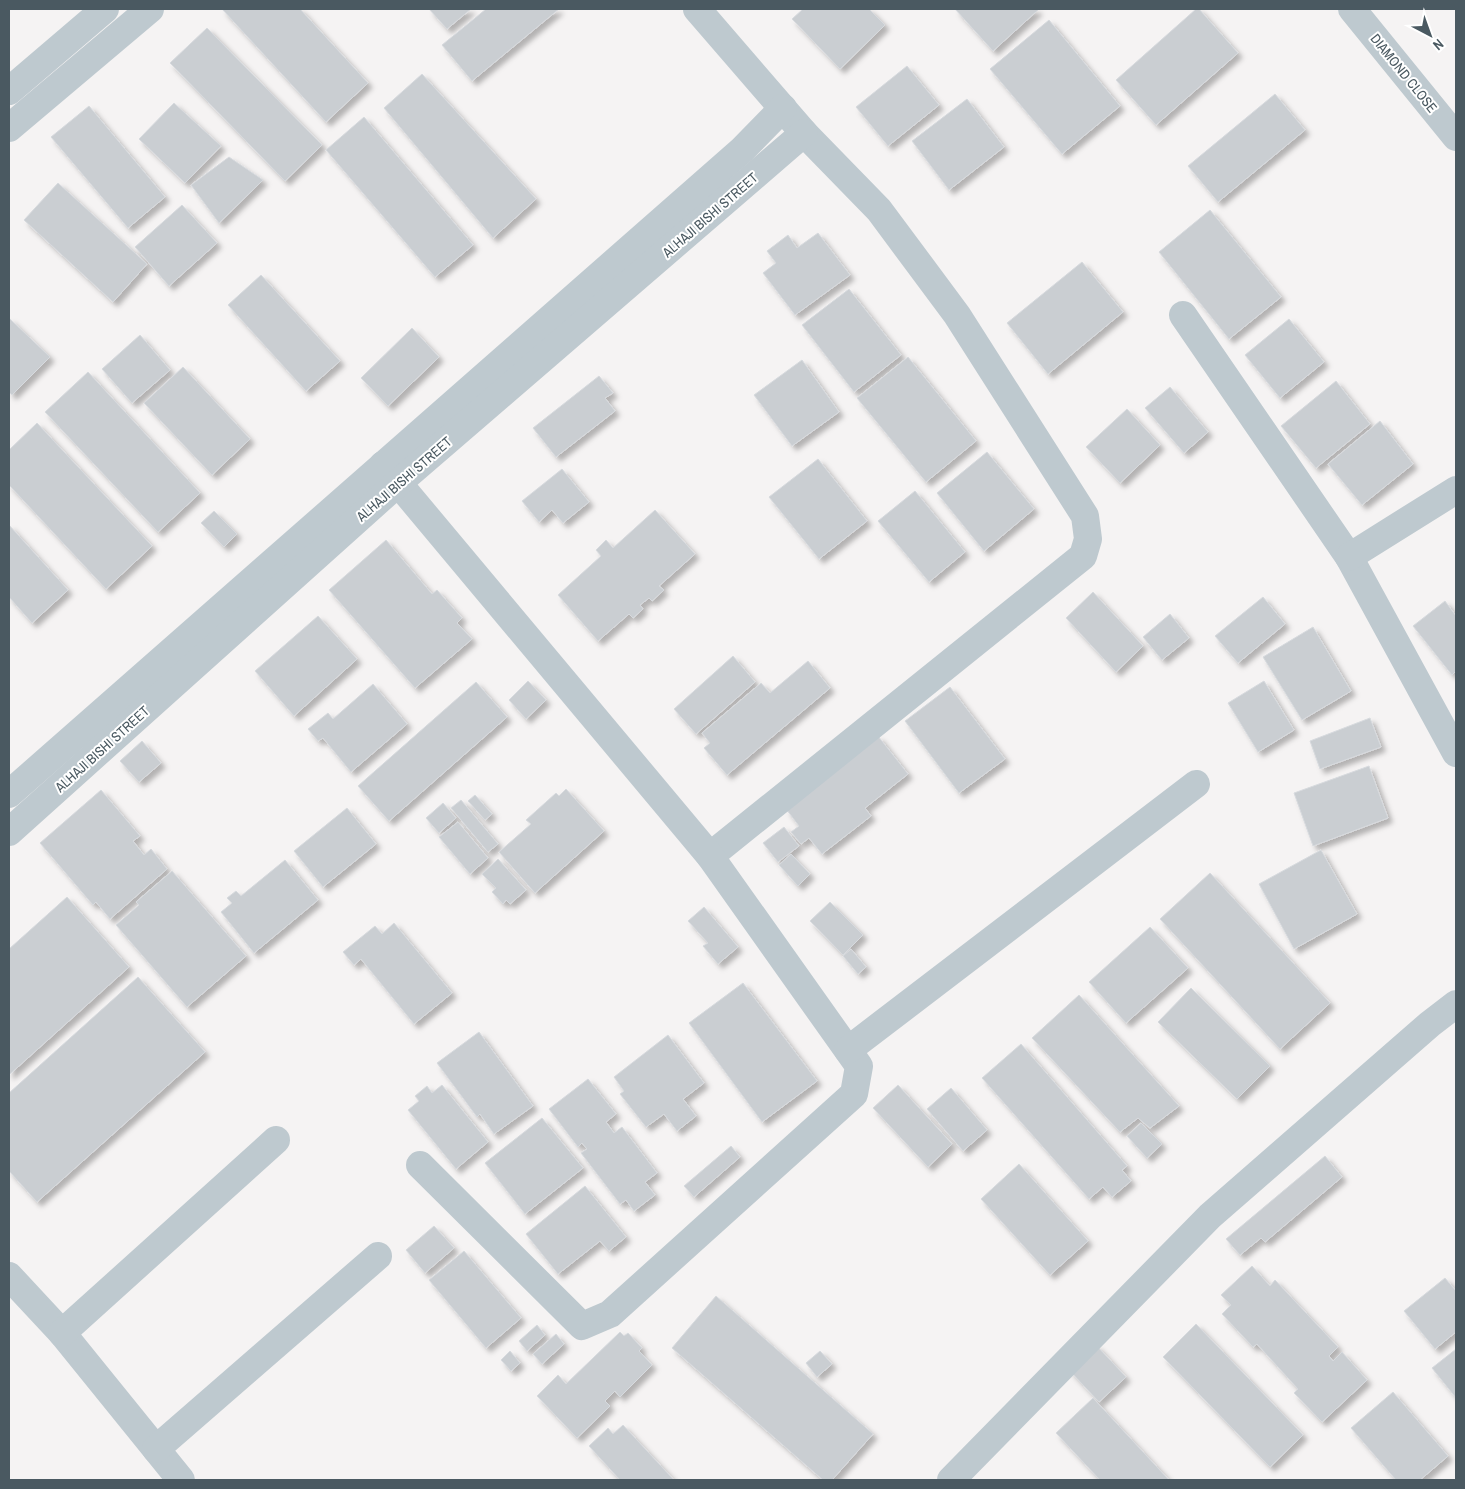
<svg xmlns="http://www.w3.org/2000/svg" width="1465" height="1489" viewBox="0 0 1465 1489" font-family="'Archivo Narrow',sans-serif">
<style>
.building{fill:#caced2;stroke:#d7dade;filter:url(#shadow)}
.lines{fill:none;stroke-linecap:round;stroke-linejoin:round}
.minor{stroke:#bec9cf;stroke-width:28}
.labels{text-anchor:middle;dominant-baseline:central;stroke-width:4;stroke-linejoin:round;paint-order:stroke}
.street-label{font-size:14px;fill:#4a5961;stroke:#fff}
</style>
<defs>
<filter id="shadow"><feDropShadow dx="4.5" dy="4.5" stdDeviation="2.5" flood-color="#0004"/></filter>
</defs>
<rect width="100%" height="100%" fill="#f5f3f3"/>
<g class="building">
<path d="M222,9H300L368,83L326,122Z"/>
<path d="M429,9H471L447,29Z"/>
<path d="M486,9H559L472,81L442,45Z"/>
<path d="M803,9H869L885,25L840,69L792,19Z"/>
<path d="M955,9H1036L1038,10L993,51Z"/>
<path d="M1196,9H1199L1238,53L1156,125L1116,80Z"/>
<path d="M1049,20L1120,106L1062,154L990,69Z"/>
<path d="M207,28L322,145L285,181L170,63Z"/>
<path d="M907,66L939,105L888,146L856,107Z"/>
<path d="M422,74L536,199L493,238L384,108Z"/>
<path d="M1275,94L1305,130L1218,202L1188,166Z"/>
<path d="M967,99L1004,147L949,190L912,141Z"/>
<path d="M174,103L221,146L185,183L139,139Z"/>
<path d="M89,106L165,197L128,228L51,137Z"/>
<path d="M364,117L473,245L435,277L326,150Z"/>
<path d="M229,157L263,180L219,223L191,185Z"/>
<path d="M58,183L147,264L113,302L24,220Z"/>
<path d="M182,205L217,243L169,286L135,247Z"/>
<path d="M1210,210L1281,297L1229,339L1159,252Z"/>
<path d="M818,233L850,275L795,315L763,273L776,263L767,251L788,235L797,248Z"/>
<path d="M1082,262L1123,312L1048,374L1007,323Z"/>
<path d="M261,275L340,361L306,391L228,305Z"/>
<path d="M849,289L901,355L854,392L802,325Z"/>
<path d="M9,318L50,357L12,395L9,392Z"/>
<path d="M1289,319L1324,362L1280,398L1245,355Z"/>
<path d="M412,328L439,357L388,406L361,378Z"/>
<path d="M140,335L170,370L132,403L102,369Z"/>
<path d="M908,357L976,441L926,482L857,398Z"/>
<path d="M802,360L839,412L792,446L754,395Z"/>
<path d="M183,367L250,439L212,475L144,403Z"/>
<path d="M88,372L200,493L158,532L45,412Z"/>
<path d="M599,376L613,393L605,398L615,411L556,457L533,428Z"/>
<path d="M1336,381L1370,424L1316,468L1281,426Z"/>
<path d="M1170,387L1208,432L1184,453L1145,408Z"/>
<path d="M1127,409L1160,445L1120,483L1086,447Z"/>
<path d="M1380,421L1413,464L1362,505L1328,464Z"/>
<path d="M37,423L152,546L106,589L9,485V450Z"/>
<path d="M987,452L1034,509L984,551L937,493Z"/>
<path d="M818,459L867,521L819,559L769,497Z"/>
<path d="M562,469L589,502L563,523L552,510L539,522L522,501Z"/>
<path d="M915,491L965,552L929,582L878,521Z"/>
<path d="M655,510L695,554L659,586L664,590L652,601L649,598L640,605L643,609L633,618L629,614L598,641L558,595L601,556L596,550L606,540L613,548Z"/>
<path d="M214,511L237,534L224,547L201,523Z"/>
<path d="M9,525L68,590L32,623L9,597Z"/>
<path d="M386,540L432,594L437,590L462,618L457,623L472,639L415,688L329,590Z"/>
<path d="M1093,592L1143,646L1116,672L1066,618Z"/>
<path d="M1263,597L1285,624L1238,663L1215,636Z"/>
<path d="M1445,601L1456,616V671L1452,675L1413,626Z"/>
<path d="M1170,614L1189,638L1162,660L1143,637Z"/>
<path d="M318,616L357,659L294,716L255,671Z"/>
<path d="M1313,627L1351,691L1302,720L1263,657Z"/>
<path d="M733,656L755,682L696,734L674,709Z"/>
<path d="M808,661L830,688L727,775L704,748L710,743L702,733L761,683L770,693Z"/>
<path d="M528,681L546,700L526,719L509,700Z"/>
<path d="M1264,681L1294,730L1258,752L1228,703Z"/>
<path d="M476,682L507,717L389,821L358,786Z"/>
<path d="M373,684L407,724L351,772L323,738L318,741L308,729L328,713L333,719Z"/>
<path d="M950,687L1005,759L959,793L905,721Z"/>
<path d="M1370,718L1381,747L1320,769L1310,741Z"/>
<path d="M878,736L908,774L865,808L871,816L822,854L809,838L801,844L791,832L799,826L786,809Z"/>
<path d="M142,741L161,763L139,782L120,761Z"/>
<path d="M1369,766L1388,818L1313,846L1294,793Z"/>
<path d="M566,789L604,831L535,893L499,852L531,824L526,820L556,793L559,796Z"/>
<path d="M101,790L140,836L133,841L144,855L151,849L167,869L110,919L96,902L93,905L40,843Z"/>
<path d="M475,795L492,814L485,820L468,801Z"/>
<path d="M461,800L498,844L488,852L451,808Z"/>
<path d="M443,803L456,818L439,833L426,818Z"/>
<path d="M347,808L376,844L323,887L294,851Z"/>
<path d="M458,822L488,858L470,874L439,837Z"/>
<path d="M784,827L799,846L778,862L763,843Z"/>
<path d="M1321,850L1357,914L1294,949L1259,884Z"/>
<path d="M791,854L810,874L798,886L779,865Z"/>
<path d="M498,859L526,890L510,904L506,900L503,904L492,892L496,888L482,874Z"/>
<path d="M285,860L318,900L254,953L221,912L232,903L227,898L236,891L241,896Z"/>
<path d="M172,871L246,956L187,1007L116,925L139,905L136,902Z"/>
<path d="M1210,873L1330,1003L1280,1049L1160,919Z"/>
<path d="M67,897L129,967L9,1075V949Z"/>
<path d="M830,902L863,935L843,955L810,921Z"/>
<path d="M704,907L738,947L718,964L703,946L708,943L688,921Z"/>
<path d="M394,923L452,993L414,1024L361,959L354,965L343,952L375,926L382,934Z"/>
<path d="M1150,927L1188,968L1126,1023L1089,982Z"/>
<path d="M851,949L866,967L858,974L843,956Z"/>
<path d="M138,977L205,1052L37,1202L9,1171V1093Z"/>
<path d="M743,983L817,1081L762,1122L689,1023Z"/>
<path d="M1191,988L1270,1066L1237,1099L1158,1022Z"/>
<path d="M1079,995L1179,1106L1150,1128L1138,1118L1120,1132L1032,1038Z"/>
<path d="M479,1032L533,1106L494,1134L480,1114L477,1117L437,1063Z"/>
<path d="M668,1035L704,1083L683,1099L696,1116L677,1131L664,1114L646,1127L620,1094L624,1091L614,1077Z"/>
<path d="M1021,1044L1127,1166L1122,1170L1131,1181L1112,1197L1103,1187L1089,1199L982,1078Z"/>
<path d="M588,1079L616,1114L606,1122L614,1133L622,1127L657,1173L645,1182L655,1195L634,1211L626,1200L620,1204L581,1153L587,1149L582,1143L578,1147L549,1109Z"/>
<path d="M442,1085L488,1142L456,1169L408,1110L419,1101L415,1096L427,1086L432,1093Z"/>
<path d="M898,1085L952,1144L928,1167L873,1108Z"/>
<path d="M951,1088L987,1130L963,1151L927,1109Z"/>
<path d="M542,1118L583,1168L525,1214L485,1163Z"/>
<path d="M1141,1123L1162,1144L1147,1158L1127,1136Z"/>
<path d="M731,1146L740,1157L694,1197L684,1186Z"/>
<path d="M1325,1156L1342,1177L1265,1242L1261,1238L1240,1255L1226,1239Z"/>
<path d="M1019,1164L1088,1241L1050,1275L981,1199Z"/>
<path d="M585,1186L626,1237L609,1251L600,1241L558,1274L526,1234Z"/>
<path d="M434,1226L454,1248L425,1273L406,1250Z"/>
<path d="M464,1251L521,1318L486,1348L429,1280Z"/>
<path d="M1252,1266L1270,1286L1275,1280L1338,1347L1329,1356L1333,1361L1342,1352L1367,1380L1322,1422L1294,1393L1298,1389L1257,1344L1253,1347L1222,1314L1231,1305L1221,1295Z"/>
<path d="M1445,1278L1456,1291V1332L1435,1349L1404,1311Z"/>
<path d="M716,1296L873,1434L832,1480H823L672,1348Z"/>
<path d="M1196,1324L1303,1435L1270,1467L1163,1357Z"/>
<path d="M537,1325L545,1335L527,1351L519,1341Z"/>
<path d="M620,1332L624,1336L628,1333L642,1348L639,1351L652,1365L620,1397L615,1391L605,1401L610,1406L577,1438L537,1396L558,1375L566,1384Z"/>
<path d="M556,1334L564,1344L542,1364L533,1354Z"/>
<path d="M1096,1345L1126,1377L1099,1402L1069,1370Z"/>
<path d="M1456,1349V1398L1432,1368Z"/>
<path d="M510,1351L520,1363L511,1371L501,1360Z"/>
<path d="M820,1351L832,1364L817,1377L806,1363Z"/>
<path d="M1393,1392L1448,1456L1420,1480H1396L1351,1428Z"/>
<path d="M1093,1398L1169,1480H1100L1056,1433Z"/>
<path d="M623,1425L673,1479L672,1480H620L589,1446L608,1428L613,1434Z"/>
</g>
<g class="lines">
<g class="minor">
<path d="M697,9L804,133L879,210L957,315L1085,516L1088,539L1083,556L710,856"/>
<path d="M1352,9L1456,137"/>
<path d="M9,91L105,9"/>
<path d="M9,128L150,9"/>
<path d="M1183,315L1349,557L1456,753"/>
<path d="M383,465L710,856L859,1066L854,1094L610,1314L582,1326L420,1165"/>
<path d="M1349,557L1456,490"/>
<path d="M9,794L742,150L783,108"/>
<path d="M9,832L398,483L804,133"/>
<path d="M848,1050L1196,784"/>
<path d="M9,1276L62,1333L181,1480"/>
<path d="M62,1333L276,1140"/>
<path d="M156,1449L378,1256"/>
<path d="M951,1480L1210,1216L1430,1024L1456,1004"/>
</g>
</g>
<g class="labels">
<g class="street-label">
<text transform="translate(1404 73) rotate(51)">DIAMOND CLOSE</text>
<text transform="translate(710 215) rotate(-41)">ALHAJI BISHI STREET</text>
<text transform="translate(404 479) rotate(-41)">ALHAJI BISHI STREET</text>
<text transform="translate(102 749) rotate(-42)">ALHAJI BISHI STREET</text>
</g>
</g>
<rect width="1465" height="1489" fill="none" stroke="#4a5961" stroke-width="20"/>
<g transform="translate(1430 35) rotate(139)" stroke="#ffffff" stroke-width="4" paint-order="stroke">
<path d="M0-4L9 19L0 12L-9 19Z" fill="#4a5961"/>
<text y="-8" font-size="14" font-weight="bold" text-anchor="middle" fill="#4a5961">N</text>
</g>
</svg>
